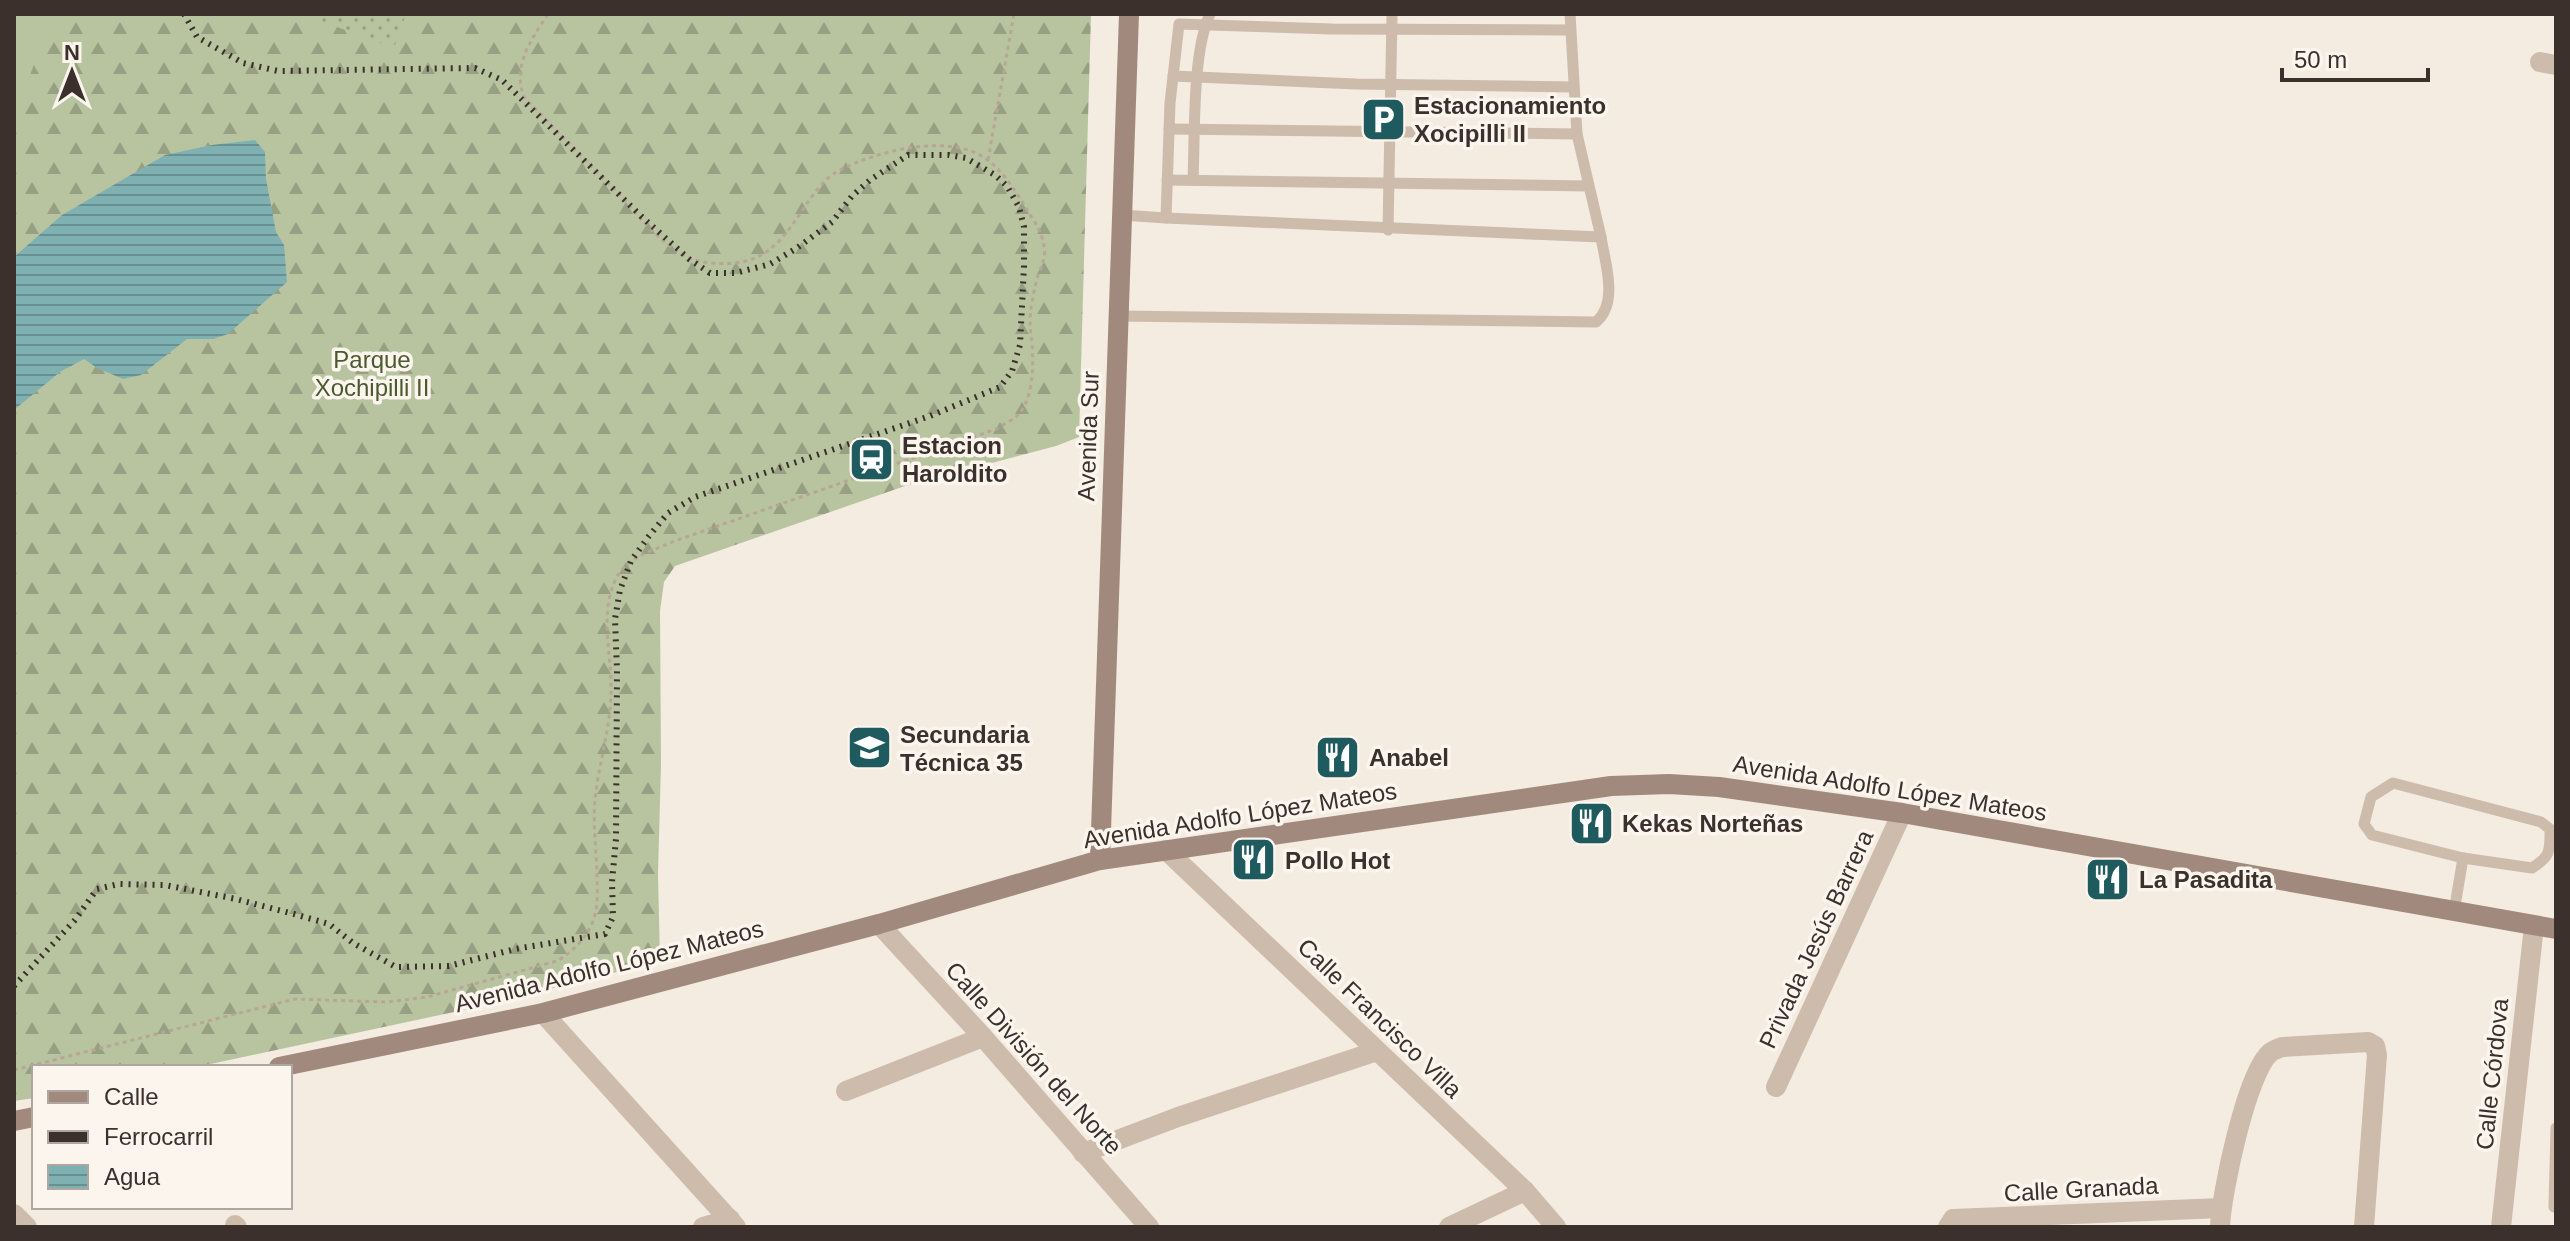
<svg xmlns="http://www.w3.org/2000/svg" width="2570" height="1241" viewBox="0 0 2570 1241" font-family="Arial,sans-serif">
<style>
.forest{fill:url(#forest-firs)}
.park{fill:url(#park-dots)}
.garden{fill:#b8c4a0}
.water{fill:url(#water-rules)}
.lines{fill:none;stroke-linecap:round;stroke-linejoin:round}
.path{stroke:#b9a596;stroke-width:3;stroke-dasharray:4 4;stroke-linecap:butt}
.lane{stroke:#cdbbac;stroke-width:11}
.street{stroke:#cdbbac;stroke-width:20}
.secondary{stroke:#a18a7d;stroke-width:20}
.rail{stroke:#3b302b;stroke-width:6;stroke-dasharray:2 6;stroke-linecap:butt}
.labels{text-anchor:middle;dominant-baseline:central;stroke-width:7;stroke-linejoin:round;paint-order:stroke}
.poi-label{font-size:24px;font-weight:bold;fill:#3b302b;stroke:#fbf5ee;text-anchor:start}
.park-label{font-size:24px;fill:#4a5a2e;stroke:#fbf5ee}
.street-label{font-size:24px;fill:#3b302b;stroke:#fbf5ee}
</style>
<defs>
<pattern id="forest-firs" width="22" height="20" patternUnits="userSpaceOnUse" patternTransform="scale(2)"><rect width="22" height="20" fill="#b8c4a0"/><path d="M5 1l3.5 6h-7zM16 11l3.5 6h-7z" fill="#97a083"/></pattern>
<pattern id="park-dots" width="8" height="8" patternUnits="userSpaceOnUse" patternTransform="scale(2)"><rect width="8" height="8" fill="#b8c4a0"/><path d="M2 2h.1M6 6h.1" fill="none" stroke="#97a083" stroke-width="1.8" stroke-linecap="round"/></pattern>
<pattern id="water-rules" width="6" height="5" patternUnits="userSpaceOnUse" patternTransform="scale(2)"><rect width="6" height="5" fill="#7fb0b2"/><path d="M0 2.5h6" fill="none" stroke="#699091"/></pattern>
</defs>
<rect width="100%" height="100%" fill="#f4ebe1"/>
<path class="forest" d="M14,14H1091L1079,437L1056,446L905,486L675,566L664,582L660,611L661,764L658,874L660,961L482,1006L197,1067H34V1098L14,1101Z"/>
<path class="park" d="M302,14H406L394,48Z"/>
<path class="garden" d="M14,14H52L14,120Z"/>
<path class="water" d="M255,140L265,152L266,179L276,232L284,245L287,282L228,334L213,339H187L141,375L123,379L97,368L84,359L60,372L14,410V257L62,215L165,155L212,145Z"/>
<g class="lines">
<g class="path">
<path d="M988,160L1014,14"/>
<path d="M14,1070L295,999L386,1002L427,997L557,961C573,951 586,939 593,921C599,905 597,889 597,873C596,849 593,823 595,800C599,761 612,724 611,685C611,651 599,610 617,577C627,557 653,551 672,542L996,429C1003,425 1011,421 1017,416C1035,399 1034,357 1031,335C1028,315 1033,295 1038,275C1042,265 1046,257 1044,246C1042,230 1031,217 1023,203C1013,188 1003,172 989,161C952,131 876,151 838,171C805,190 794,242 755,258C739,265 712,265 695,260C666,251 638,215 618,193C586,161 555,129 524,97C512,66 531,40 548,14"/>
</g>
<g class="lane">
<path d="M1570,14L1577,134L1601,237L1166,218L1170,103L1179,24L1332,29L1570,30"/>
<path d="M1173,76L1356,84L1573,87"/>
<path d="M1169,129L1577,134"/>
<path d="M1167,180L1588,186"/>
<path d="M1193,180C1195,136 1192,52 1210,14"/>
<path d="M1122,215L1166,218"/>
<path d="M1388,230L1392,14"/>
<path d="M1118,316L1596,322C1619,303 1605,263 1601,237"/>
<path d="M2393,783L2541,822L2550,829C2550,851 2551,856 2532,868L2463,858L2372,835L2364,824L2371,797Z"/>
<path d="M2454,912L2463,858"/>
<path d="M2554,1207L2556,1128"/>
</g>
<g class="street">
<path d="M2540,62L2556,65"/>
<path d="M1166,850L1525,1191L1556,1227"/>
<path d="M879,924L983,1037L1149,1227"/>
<path d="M543,1013L736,1227"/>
<path d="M1776,1087L1902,813"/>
<path d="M846,1091L983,1037"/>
<path d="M1083,1153L1178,1117L1377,1051"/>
<path d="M14,1214L27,1227"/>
<path d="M235,1225L237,1227"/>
<path d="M703,1227L730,1219"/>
<path d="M1449,1227L1525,1191"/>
<path d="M1948,1227L1953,1219L2221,1208"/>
<path d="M2220,1227C2221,1195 2247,1070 2271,1052C2274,1050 2279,1048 2282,1047L2368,1042L2375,1046L2377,1055L2364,1227"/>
<path d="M2501,1227L2534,926"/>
</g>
<g class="secondary">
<path d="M1100,860L1129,14"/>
<path d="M279,1067L543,1013L879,924L1100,860L1611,786L1669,784L1719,787L1902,813L2556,929"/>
<path d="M14,1121L34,1117"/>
</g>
<path class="rail" d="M14,986L75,920L97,889L119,884L165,885L236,899L294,914L329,924L353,943L396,967L449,966L515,949L605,934L613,917L612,882L616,839L617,670L615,619L620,590L631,561L649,536L668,513L695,497L930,416L1000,387L1012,371L1020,345L1024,266V227L1019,207L1007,186L995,175L966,158L949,155H908L870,180L852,196L832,222L797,248L770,264L736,273H710L689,259L642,217L502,80L475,68L278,71L243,63L197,37L184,14"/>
</g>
<defs>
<symbol id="parking-square" viewBox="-11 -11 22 22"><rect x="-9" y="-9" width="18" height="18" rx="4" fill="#1f5a5e" stroke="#fbf5ee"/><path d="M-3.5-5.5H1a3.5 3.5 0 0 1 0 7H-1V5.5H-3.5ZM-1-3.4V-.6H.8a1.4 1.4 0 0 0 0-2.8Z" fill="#fff"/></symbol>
<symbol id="station-square" viewBox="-11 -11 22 22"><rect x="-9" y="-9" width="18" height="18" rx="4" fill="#1f5a5e" stroke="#fbf5ee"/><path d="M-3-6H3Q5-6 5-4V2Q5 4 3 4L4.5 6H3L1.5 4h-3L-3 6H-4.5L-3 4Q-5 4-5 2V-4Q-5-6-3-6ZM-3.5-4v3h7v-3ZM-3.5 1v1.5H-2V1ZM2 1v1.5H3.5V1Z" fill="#fff"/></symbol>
<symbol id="school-square" viewBox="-11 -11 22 22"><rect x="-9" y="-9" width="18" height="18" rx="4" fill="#1f5a5e" stroke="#fbf5ee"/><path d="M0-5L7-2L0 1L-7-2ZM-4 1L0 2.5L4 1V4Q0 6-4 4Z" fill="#fff"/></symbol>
<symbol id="restaurant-square" viewBox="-11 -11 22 22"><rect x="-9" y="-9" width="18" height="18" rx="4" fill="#1f5a5e" stroke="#fbf5ee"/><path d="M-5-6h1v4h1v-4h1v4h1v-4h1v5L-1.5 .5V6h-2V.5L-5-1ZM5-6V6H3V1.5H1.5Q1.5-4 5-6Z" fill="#fff"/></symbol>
</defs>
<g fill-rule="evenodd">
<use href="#parking-square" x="1358" y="94" width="51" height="51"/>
<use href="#station-square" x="846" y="434" width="51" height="51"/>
<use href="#school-square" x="844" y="722" width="51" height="51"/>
<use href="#restaurant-square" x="1312" y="732" width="51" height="51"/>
<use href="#restaurant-square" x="1566" y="798" width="51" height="51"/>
<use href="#restaurant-square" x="1228" y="834" width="51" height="51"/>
<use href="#restaurant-square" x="2082" y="854" width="51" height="51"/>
</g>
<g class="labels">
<g class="poi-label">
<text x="1414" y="105">Estacionamiento<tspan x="1414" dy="28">Xocipilli II</tspan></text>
<text x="902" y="445">Estacion<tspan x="902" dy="28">Haroldito</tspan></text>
<text x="900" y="734">Secundaria<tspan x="900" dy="28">Técnica 35</tspan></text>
<text x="1369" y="757">Anabel</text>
<text x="1622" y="823">Kekas Norteñas</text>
<text x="1285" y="860">Pollo Hot</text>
<text x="2139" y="879">La Pasadita</text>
</g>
<g class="park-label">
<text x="372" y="359">Parque<tspan x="372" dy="28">Xochipilli II</tspan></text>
</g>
<g class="street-label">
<text transform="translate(1088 436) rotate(-88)">Avenida Sur</text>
<text transform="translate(1890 788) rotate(9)">Avenida Adolfo López Mateos</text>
<text transform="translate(1240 815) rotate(-9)">Avenida Adolfo López Mateos</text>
<text transform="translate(1816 939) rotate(-65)">Privada Jesús Barrera</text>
<text transform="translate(609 966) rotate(-14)">Avenida Adolfo López Mateos</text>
<text transform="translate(1380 1018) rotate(44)">Calle Francisco Villa</text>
<text transform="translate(1034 1058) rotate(48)">Calle División del Norte</text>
<text transform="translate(2492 1074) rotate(-84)">Calle Córdova</text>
<text transform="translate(2081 1189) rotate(-3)">Calle Granada</text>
</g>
</g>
<rect width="2570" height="1241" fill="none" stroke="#3b302b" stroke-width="32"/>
<rect x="32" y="1065" width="260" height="144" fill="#fbf5ee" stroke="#aea6a0" stroke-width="2"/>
<rect x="48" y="1091" width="40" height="12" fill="#a18a7d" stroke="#aea6a0" stroke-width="2"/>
<text x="104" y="1105" font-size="24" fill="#3b302b">Calle</text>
<rect x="48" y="1131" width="40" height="12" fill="#3b302b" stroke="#aea6a0" stroke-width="2"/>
<text x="104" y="1145" font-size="24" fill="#3b302b">Ferrocarril</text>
<rect x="48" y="1165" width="40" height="24" fill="url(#water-rules)" stroke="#aea6a0" stroke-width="2"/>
<text x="104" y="1185" font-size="24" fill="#3b302b">Agua</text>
<g transform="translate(72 72)" stroke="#fbf5ee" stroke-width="6" paint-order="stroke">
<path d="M0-6L14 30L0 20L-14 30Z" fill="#3b302b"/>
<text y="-12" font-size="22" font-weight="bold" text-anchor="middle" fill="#3b302b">N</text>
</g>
<path d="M2282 68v12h146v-12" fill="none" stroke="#3b302b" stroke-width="4"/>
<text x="2294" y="68" font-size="24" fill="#3b302b" stroke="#fbf5ee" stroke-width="6" paint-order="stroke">50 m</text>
</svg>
